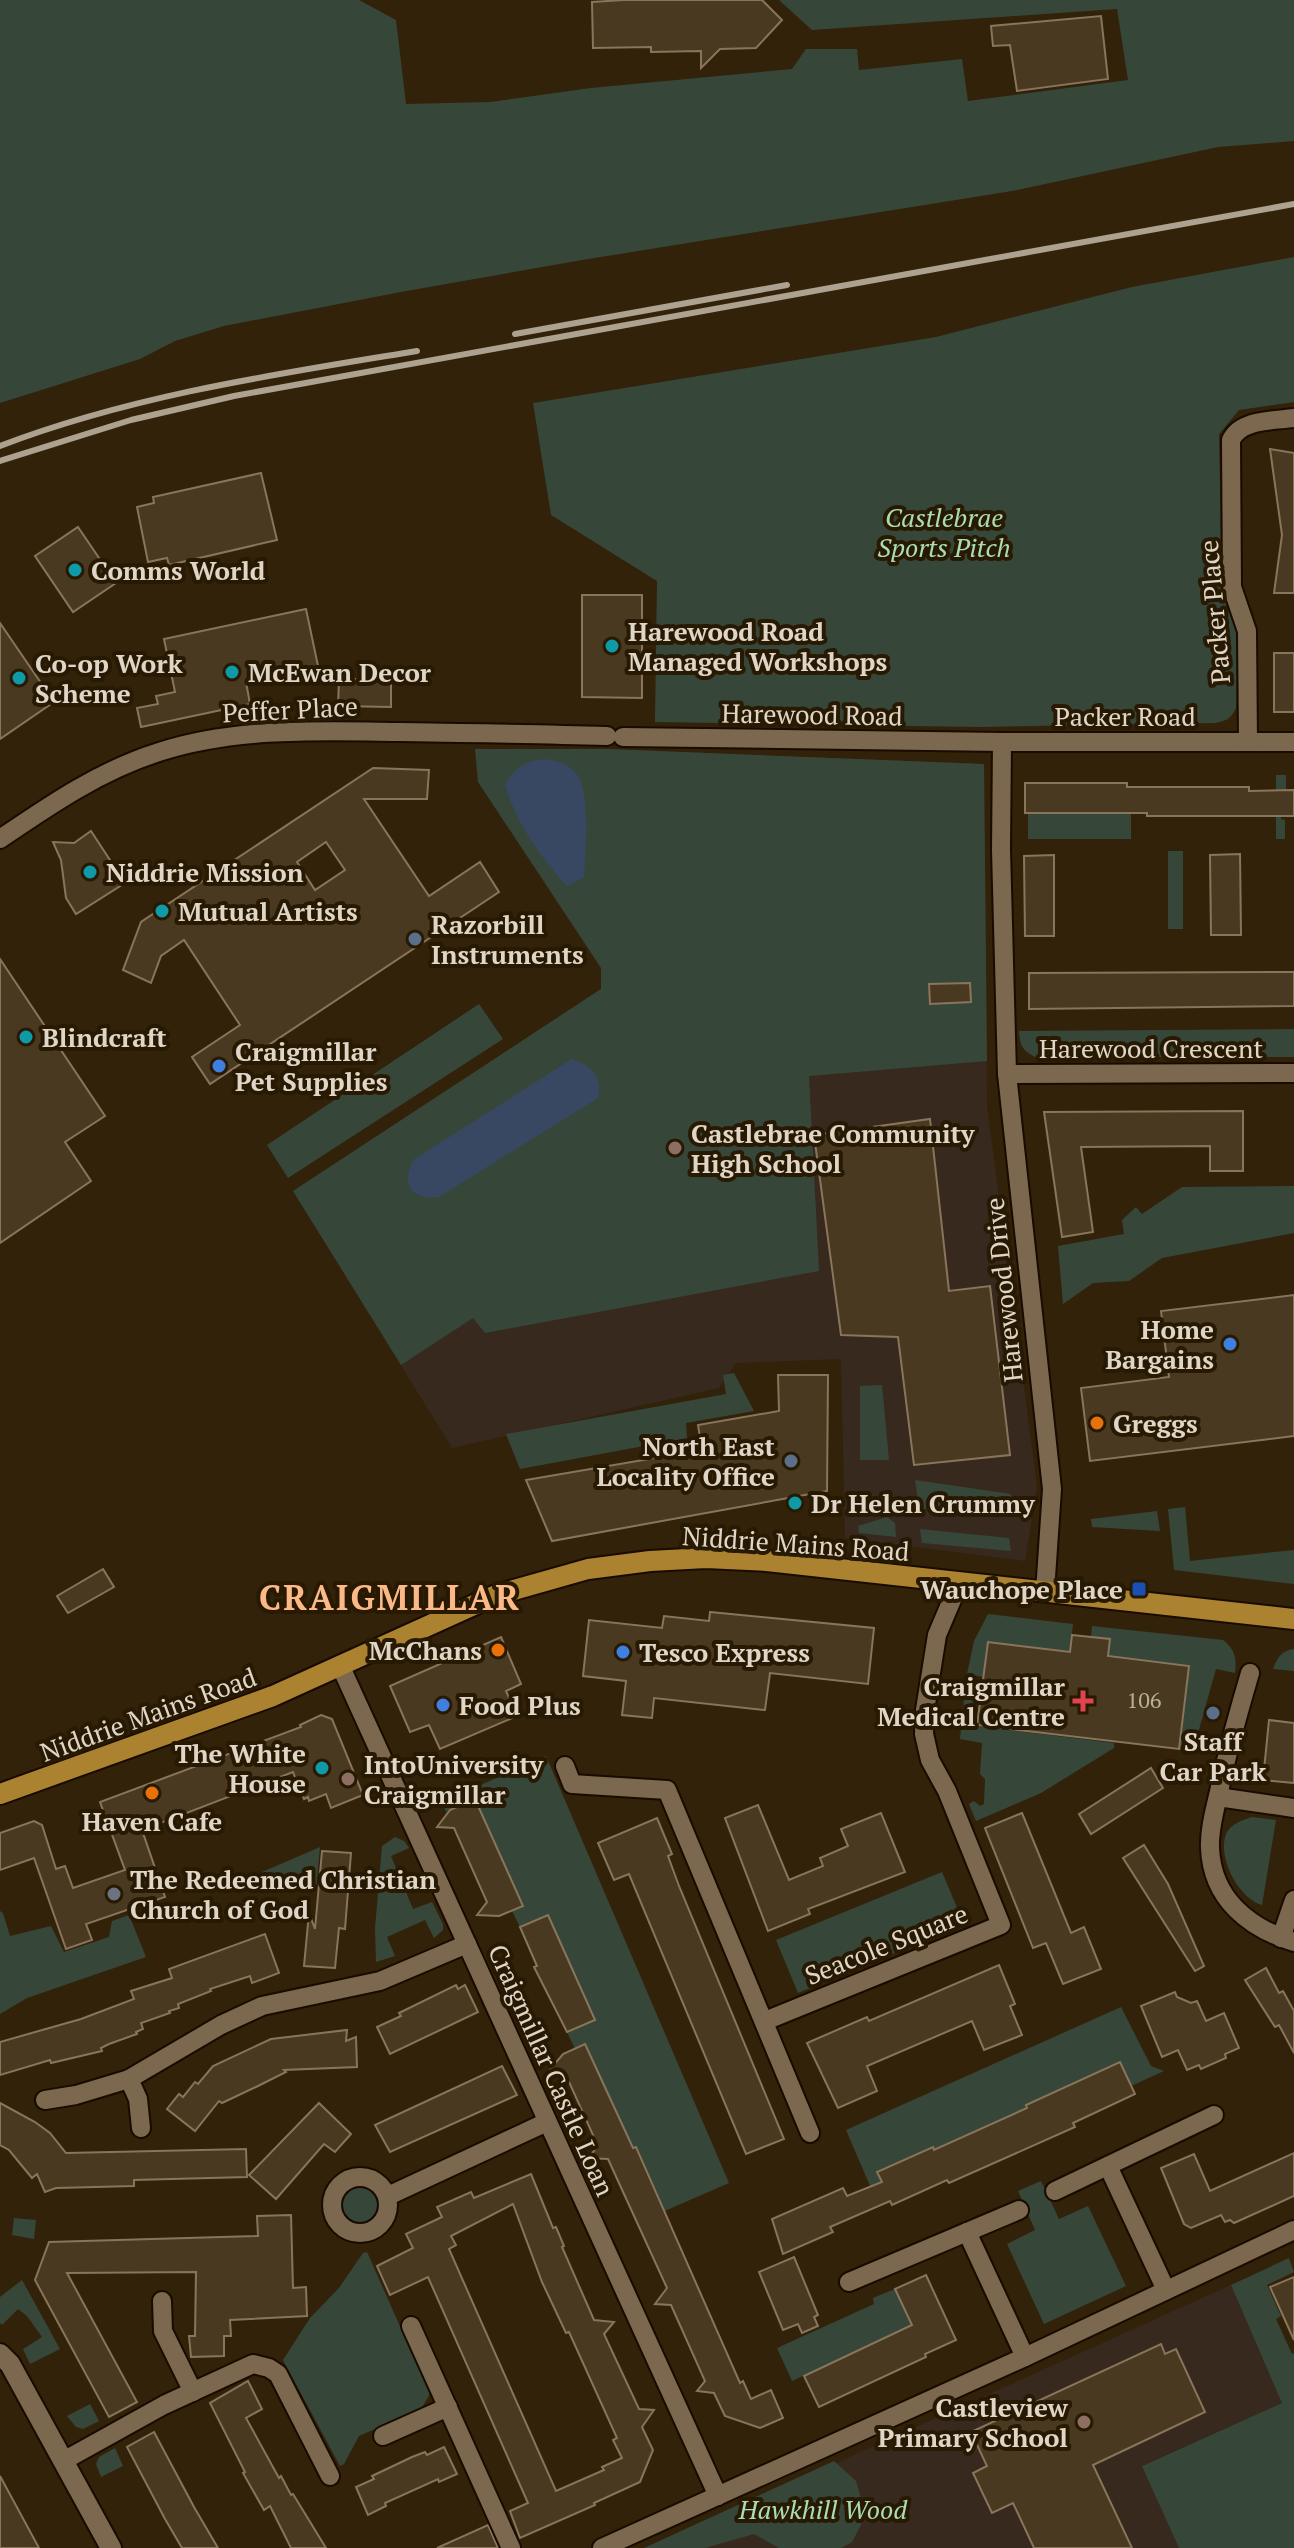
<svg xmlns="http://www.w3.org/2000/svg" width="1294" height="2548" viewBox="0 0 1294 2548" font-family="'PT Serif',serif">
<style>
.education{fill:#38291e}
.green{fill:#36473a}
.water{fill:#394862}
.building{fill:#493920;stroke:#88755b;stroke-width:2;fill-rule:evenodd}
.lines{fill:none;stroke-linecap:round;stroke-linejoin:round}
.minor-casing{stroke:#190b00;stroke-width:22}
.tertiary-casing{stroke:#190b00;stroke-width:24}
.primary-casing{stroke:#190b00;stroke-width:24}
.minor{stroke:#7b684f;stroke-width:18}
.tertiary{stroke:#7b684f;stroke-width:20}
.primary{stroke:#aa8230;stroke-width:20}
.rail{stroke:#ada18f;stroke-width:6}
.culture-dot{fill:#0f9aa8;stroke:#281902;stroke-width:3}
.service-dot{fill:#5c6f8a;stroke:#281902;stroke-width:3}
.shop-dot{fill:#3f7fe0;stroke:#281902;stroke-width:3}
.education-dot{fill:#8d6e63;stroke:#281902;stroke-width:3}
.food-dot{fill:#e8710a;stroke:#281902;stroke-width:3}
.transit-dot{fill:#1a4fb4;stroke:#281902;stroke-width:3}
.health-dot{fill:#e0444e;stroke:#281902;stroke-width:3}
.worship-dot{fill:#6b7280;stroke:#281902;stroke-width:3}
.labels{text-anchor:middle;dominant-baseline:central;stroke-width:8;stroke-linejoin:round;paint-order:stroke}
.number-label{font-size:22px;fill:#baaf9d}
.park-label{font-size:26px;font-style:italic;fill:#a9ddb4;stroke:#281902}
.poi-label{font-size:26px;font-weight:bold;fill:#e0d6c7;stroke:#281902;text-anchor:start}
.street-label{font-size:26px;fill:#e0d6c7;stroke:#281902}
.district-label{font-size:34px;font-weight:bold;letter-spacing:2px;fill:#fcb988;stroke:#281902}
</style>
<rect width="100%" height="100%" fill="#32220a"/>
<g class="education">
<path d="M608,749L984,764L987,1106L1037,1486L1025,1561L845,1538L841,1359L736,1363L719,1388L452,1448L293,1191L601,989Z"/>
<path d="M1231,2285L1283,2403L1143,2465L1179,2548H648Z"/>
</g>
<g class="green">
<path d="M0,0H359L396,20L406,104L491,102L591,88L792,69L806,49H857L859,70L962,59L968,101L1128,80L1117,9L812,30L779,0H1294V141L1218,147L1012,191L582,260L401,292L224,326L175,341L140,359L0,403Z"/>
<path d="M1294,257V402L1239,410L1219,434L1222,594L1237,634L1236,708C1231,719 1226,721 1215,723L979,727L655,722L657,581L551,515L533,403L936,337L1132,287Z"/>
<path d="M475,749H608L984,764L987,1061L809,1076L819,1271L485,1333L473,1318L401,1365L293,1191L601,989V968L478,782Z"/>
<path d="M1276,775H1286V790L1281,791V819L1285,820V839H1276Z"/>
<rect x="1028" y="813" width="103" height="26"/>
<rect x="1168" y="851" width="15" height="78"/>
<path d="M479,1004L503,1039L288,1178L267,1145Z"/>
<path d="M1294,1029V1057H1035C1022,1050 1020,1046 1019,1031Z"/>
<path d="M1294,1186V1233L1162,1258L1129,1281L1093,1283L1063,1304L1058,1246L1124,1234L1122,1220L1136,1207L1142,1214L1182,1187Z"/>
<path d="M734,1373L754,1411L686,1423L687,1438L520,1469L506,1434L726,1394L723,1375Z"/>
<path d="M882,1385L889,1460H860V1386Z"/>
<path d="M915,1480L1011,1494V1517L919,1508Z"/>
<path d="M1185,1507L1190,1561L1294,1550V1584L1174,1570L1168,1509Z"/>
<path d="M1157,1511L1160,1531L1092,1527L1091,1519Z"/>
<path d="M887,1517L895,1523L896,1537L859,1533L858,1526Z"/>
<path d="M920,1529L1009,1538L1011,1551L922,1543Z"/>
<path d="M988,1614L1073,1624L1070,1652L988,1642L984,1677L967,1674L974,1641Z"/>
<path d="M1092,1626L1223,1640C1235,1649 1237,1659 1235,1673L1216,1669L1193,1751L1178,1750L1189,1666L1108,1656L1110,1639L1091,1637Z"/>
<path d="M1294,1649V1671L1273,1669C1277,1658 1282,1650 1294,1649Z"/>
<path d="M966,1681H974L978,1689L975,1726L1114,1743V1748L1041,1793L976,1821L969,1804L974,1801L980,1806L984,1804L985,1779L980,1774L982,1743L960,1739Z"/>
<path d="M546,1756L729,2183L637,2223L632,2212L660,2199L637,2147L633,2148L585,2044L575,2049L567,2032L594,2020L548,1916L520,1927L512,1911L523,1905L475,1799L446,1812L442,1802Z"/>
<path d="M1252,1817L1276,1820L1262,1905C1239,1899 1217,1858 1226,1834C1230,1824 1243,1820 1252,1817Z"/>
<path d="M395,1837L404,1841L409,1848L391,1856L413,1909L432,1902L443,1924V1930L434,1938L425,1920L387,1937L395,1956L376,1962L375,1928L382,1846Z"/>
<path d="M320,1847L316,1889L266,1884L262,1872Z"/>
<path d="M942,1872L964,1924L798,1993L776,1940Z"/>
<path d="M0,1911L3,1913L10,1936L51,1926L64,1952L109,1937L112,1921L129,1915L146,1957L27,1998L0,2014Z"/>
<path d="M1121,2007L1151,2066L1164,2071L1131,2086L1119,2062L1058,2090L1059,2093L945,2145L934,2149L932,2147L877,2171L882,2182L877,2202L846,2130Z"/>
<path d="M1041,2181L1059,2219L1088,2206L1126,2286L1044,2324L1007,2244L1035,2230L1018,2191Z"/>
<circle cx="360" cy="2205" r="17"/>
<path d="M14,2218L36,2220L34,2239L12,2235Z"/>
<path d="M367,2252L430,2394L421,2409L359,2436L344,2464L340,2466L283,2360L310,2318L339,2288L363,2253Z"/>
<path d="M1289,2258L1294,2272L1267,2285L1281,2316L1276,2319L1292,2354L1294,2353V2548H1179L1142,2466L1282,2403L1231,2285Z"/>
<path d="M22,2280L60,2349L30,2364L23,2349L42,2337L27,2316L18,2309L2,2325L0,2323V2297Z"/>
<path d="M895,2289L912,2325L792,2381L777,2348L874,2304L873,2298Z"/>
<path d="M90,2404L99,2421L83,2429L76,2427L67,2416Z"/>
<path d="M115,2448L123,2466L101,2477L96,2464L99,2457Z"/>
<path d="M834,2461L856,2481L866,2515L852,2542L841,2548H779L754,2534L705,2548H644Z"/>
</g>
<g class="water">
<path d="M545,759C556,761 566,763 574,771C592,788 585,853 584,877L567,886C541,858 516,822 505,785C515,766 525,762 545,759Z"/>
<path d="M572,1059C591,1065 603,1078 598,1098L439,1197C411,1199 401,1186 413,1160Z"/>
</g>
<g class="building">
<path d="M624,0H762L782,20L756,48L720,49L701,68V51L651,52V47L593,48L592,2Z"/>
<path d="M1101,16L1108,79L1017,91L1010,45L993,46L991,26Z"/>
<path d="M1270,449L1294,453V593H1274L1282,535Z"/>
<path d="M261,473L277,540L169,565L167,558L148,562L137,507L154,503L153,497Z"/>
<path d="M78,527L116,583L73,612L35,556Z"/>
<path d="M582,595H642V698L582,697Z"/>
<path d="M306,609L318,666L246,682L250,704L141,727L137,708L158,704L156,696L175,692L164,639Z"/>
<path d="M0,623L54,702L0,739Z"/>
<rect x="1274" y="653" width="20" height="59"/>
<path d="M339,679L391,680V707L338,706Z"/>
<path d="M373,768L429,770L427,799H364L429,896L480,862L499,892L210,1084L192,1057L240,1025L184,940L161,956L151,983L123,970L141,922ZM326,842L345,870L315,890L297,862Z"/>
<path d="M1025,783H1127V787H1249V791L1294,790V816H1147V813H1025Z"/>
<path d="M91,831L125,883L76,914L66,898L61,860L53,842L74,843Z"/>
<path d="M1240,854L1241,935H1211L1210,855Z"/>
<path d="M1054,855V936H1025L1024,856Z"/>
<path d="M0,959L105,1116L65,1142L91,1181L0,1243Z"/>
<path d="M1294,972V1006L1029,1009V973Z"/>
<path d="M970,983L971,1002L930,1004L929,984Z"/>
<path d="M1243,1111V1171H1210V1146L1081,1147L1093,1232L1062,1237L1044,1112Z"/>
<path d="M930,1119L949,1291L990,1286L1010,1455L914,1465L898,1337L841,1335L814,1135Z"/>
<path d="M1294,1295V1436L1090,1461L1081,1388L1169,1377L1161,1311Z"/>
<path d="M778,1375H828L827,1491L552,1541L526,1480L702,1450L698,1425L779,1411Z"/>
<path d="M103,1569L114,1587L68,1613L57,1596Z"/>
<path d="M710,1612L874,1628L868,1684L770,1673L765,1710L654,1698L652,1718L622,1715L626,1681L583,1676L589,1620L662,1628L664,1616L709,1621Z"/>
<path d="M1072,1635L1110,1639L1108,1656L1189,1666L1179,1749L977,1725L988,1642L1070,1652Z"/>
<path d="M501,1637L521,1684L506,1691L517,1716L440,1749L429,1725L410,1732L390,1686Z"/>
<path d="M321,1715L332,1719L363,1795L331,1808L326,1794L309,1801L308,1797L304,1799L293,1772L142,1830L165,1897L86,1924L92,1940L66,1949L34,1858L0,1870V1833L34,1821L42,1825L56,1869L65,1866L73,1888L125,1870L100,1802L301,1727L300,1725Z"/>
<path d="M1269,1720L1294,1723V1783L1263,1780Z"/>
<path d="M1151,1768L1163,1788L1091,1834L1079,1814Z"/>
<path d="M475,1799L523,1906L499,1916L477,1915L487,1902L454,1828L437,1827L450,1810Z"/>
<path d="M758,1805L789,1880L823,1866L820,1858L848,1846L841,1829L881,1813L905,1872L808,1909L810,1914L768,1931L725,1818Z"/>
<path d="M1022,1813L1071,1933L1084,1927L1101,1969L1063,1984L1046,1943L1033,1948L985,1828Z"/>
<path d="M657,1818L672,1854L668,1856L679,1886L784,2139L746,2154L629,1874L614,1880L598,1843Z"/>
<path d="M1144,1845L1168,1884L1204,1966L1195,1971L1123,1858Z"/>
<path d="M322,1851L351,1853L345,1929L339,1928L335,1968L304,1966L309,1913L315,1929Z"/>
<path d="M548,1915L595,2020L567,2032L534,1967L537,1966L520,1927Z"/>
<path d="M265,1934L279,1973L252,1983L250,1976L210,1989L211,1991L178,2004L179,2008L169,2011L170,2013L141,2023L143,2029L136,2032L137,2034L109,2044L101,2048L102,2051L51,2063L50,2060L0,2075V2042L81,2019L134,1999L131,1991L172,1978L169,1969Z"/>
<path d="M999,1965L1015,2004L1010,2006L1022,2035L984,2050L972,2021L867,2066L877,2091L838,2108L807,2043L867,2017L869,2021Z"/>
<path d="M1266,1968L1279,1993L1283,1991L1294,2011V2053L1279,2025L1275,2027L1245,1980Z"/>
<path d="M456,1985L458,1989L465,1985L478,2012L390,2054L377,2027L401,2016L399,2013Z"/>
<path d="M1175,1992L1177,1997L1191,2003L1197,2001L1206,2021L1224,2013L1239,2048L1225,2054L1226,2058L1201,2069L1199,2065L1187,2070L1178,2050L1162,2057L1141,2006Z"/>
<path d="M347,2030L346,2041L356,2037L357,2067L284,2070L286,2072L258,2086L222,2103L219,2101L195,2131L167,2109L179,2094L183,2097L195,2082L198,2084L213,2066L271,2039Z"/>
<path d="M585,2044L633,2148L636,2147L740,2383L743,2381L751,2399L771,2390L783,2418L760,2428L725,2416L714,2393L697,2391L705,2381L671,2305L655,2304L667,2288L608,2159L588,2158L598,2146L565,2073L548,2072L563,2054Z"/>
<path d="M1120,2062L1135,2094L1073,2123L1075,2127L949,2183L947,2180L892,2205L890,2201L830,2227L833,2232L783,2254L772,2219L843,2188L847,2196L882,2182L877,2172L933,2147L934,2150L1027,2108L1026,2105Z"/>
<path d="M502,2066L517,2095L390,2152L375,2125Z"/>
<path d="M0,2103L35,2122L50,2133L66,2153L246,2149L247,2177L134,2180V2186L56,2188L45,2192L37,2174L32,2178L9,2150L0,2145Z"/>
<path d="M319,2103L351,2134L335,2152L324,2144L276,2199L249,2175Z"/>
<path d="M1294,2153V2196L1234,2223L1230,2220L1225,2222L1221,2215L1191,2228L1184,2224L1161,2168L1194,2154L1210,2191Z"/>
<path d="M531,2174L553,2228L556,2227L564,2246L562,2247L594,2320L614,2322L604,2334L639,2409L654,2410L642,2427L653,2450L640,2482L594,2503L595,2505L520,2538L510,2511L528,2503L428,2277L390,2295L377,2266L413,2248L406,2234L442,2217L437,2207L471,2192L474,2198ZM513,2204L542,2282L566,2333L569,2332L617,2438L613,2440L622,2458L602,2467L604,2470L556,2491L449,2249L456,2245L451,2236Z"/>
<path d="M291,2215L293,2288L306,2287L307,2316L230,2320L231,2336H224V2356L191,2357L189,2336H195L196,2272L67,2273L137,2402L109,2417L35,2280L49,2242L258,2236L257,2216Z"/>
<path d="M794,2257L818,2315L814,2317L818,2326L802,2333L798,2324L783,2330L759,2272Z"/>
<path d="M926,2275L956,2340L925,2354L926,2357L819,2407L804,2376L912,2325L895,2289Z"/>
<path d="M1294,2277V2340L1270,2287Z"/>
<path d="M1161,2344L1165,2354L1176,2349L1205,2412L1093,2465L1132,2548H1034L1013,2503L992,2513L973,2473L987,2466L971,2432Z"/>
<path d="M248,2381L262,2409L246,2418L279,2478L281,2476L291,2495L293,2494L326,2548H291L270,2506L264,2510L243,2473L245,2472L210,2403Z"/>
<path d="M154,2432L194,2507L218,2548H182L165,2519L127,2447Z"/>
<path d="M444,2447L457,2474L439,2482L438,2479L385,2503L386,2506L368,2515L356,2487L374,2479L372,2476L412,2457L425,2452L427,2455Z"/>
<path d="M0,2476L39,2548H0Z"/>
<path d="M488,2525L498,2548H437Z"/>
</g>
<g class="lines">
<defs>
<g id="minor">
<path d="M623,737L1002,742H1294"/>
<path d="M1248,741L1247,631L1232,587L1231,440C1241,419 1273,421 1294,418"/>
<path d="M1002,742L1001,850L1007,1074L1052,1489L1045,1592"/>
<path d="M0,839C50,805 101,770 159,752C235,727 322,731 401,732C470,733 539,734 607,736"/>
<path d="M1007,1074L1294,1073"/>
<path d="M340,1665L718,2496"/>
<path d="M1250,1673C1239,1711 1228,1748 1220,1787C1216,1806 1209,1828 1210,1848C1212,1899 1249,1928 1294,1942"/>
<path d="M565,1766L572,1784L667,1790L810,2133"/>
<path d="M1218,1797L1294,1808"/>
<path d="M1281,1938L1294,1900"/>
<path d="M765,2021L1001,1925L947,1791L930,1760L924,1734L925,1710L937,1635L954,1595L957,1581"/>
<path d="M129,2079L138,2099L141,2128"/>
<path d="M45,2100L76,2095L129,2079L221,2025L262,2006L380,1981L467,1944"/>
<path d="M1108,2166L1166,2290"/>
<circle cx="360" cy="2205" r="28"/>
<path d="M1055,2191L1214,2115"/>
<path d="M388,2196L547,2122"/>
<path d="M967,2232L1025,2357"/>
<path d="M849,2282L1019,2210"/>
<path d="M162,2301L163,2331L193,2392"/>
<path d="M411,2326L511,2548"/>
<path d="M383,2436L448,2407"/>
<path d="M65,2460L164,2405L253,2364L269,2368L278,2374L330,2476"/>
<path d="M602,2548L1025,2357L1294,2230"/>
</g>
<path id="tertiary" d="M0,2354L10,2364L111,2548"/>
<path id="primary" d="M0,1794L273,1696L496,1595L588,1569L650,1561L706,1558L767,1561L1294,1619"/>
</defs>
<use href="#minor" class="minor-casing"/>
<use href="#tertiary" class="tertiary-casing"/>
<use href="#primary" class="primary-casing"/>
<use href="#minor" class="minor"/>
<use href="#tertiary" class="tertiary"/>
<use href="#primary" class="primary"/>
<g class="rail">
<path d="M515,334L787,285"/>
<path d="M0,446C133,395 277,374 417,351"/>
<path d="M0,461L131,420L234,396L1294,204"/>
</g>
</g>
<g class="culture-dot">
<circle cx="75" cy="570" r="8"/>
<circle cx="612" cy="646" r="8"/>
<circle cx="232" cy="672" r="8"/>
<circle cx="19" cy="678" r="8"/>
<circle cx="90" cy="872" r="8"/>
<circle cx="162" cy="911" r="8"/>
<circle cx="26" cy="1037" r="8"/>
<circle cx="795" cy="1503" r="8"/>
<circle cx="322" cy="1768" r="8"/>
</g>
<g class="service-dot">
<circle cx="415" cy="939" r="8"/>
<circle cx="791" cy="1461" r="8"/>
<circle cx="1213" cy="1713" r="8"/>
</g>
<g class="shop-dot">
<circle cx="219" cy="1066" r="8"/>
<circle cx="1230" cy="1344" r="8"/>
<circle cx="623" cy="1652" r="8"/>
<circle cx="443" cy="1705" r="8"/>
</g>
<g class="education-dot">
<circle cx="675" cy="1148" r="8"/>
<circle cx="348" cy="1779" r="8"/>
<circle cx="1084" cy="2422" r="8"/>
</g>
<g class="food-dot">
<circle cx="1097" cy="1423" r="8"/>
<circle cx="498" cy="1650" r="8"/>
<circle cx="152" cy="1793" r="8"/>
</g>
<rect class="transit-dot" x="1131" y="1581" width="16" height="16" rx="4"/>
<path class="health-dot" d="M1079 1689h8v8h8v8h-8v8h-8v-8h-8v-8h8z"/>
<circle class="worship-dot" cx="114" cy="1894" r="8"/>
<g class="labels">
<g class="number-label">
<text x="1144" y="1699">106</text>
</g>
<g class="park-label">
<text x="944" y="517">Castlebrae<tspan x="944" dy="30">Sports Pitch</tspan></text>
<text x="823" y="2509">Hawkhill Wood</text>
</g>
<g class="poi-label">
<text x="91" y="570">Comms World</text>
<text x="628" y="631">Harewood Road<tspan x="628" dy="30">Managed Workshops</tspan></text>
<text x="35" y="663">Co-op Work<tspan x="35" dy="30">Scheme</tspan></text>
<text x="248" y="672">McEwan Decor</text>
<text x="106" y="872">Niddrie Mission</text>
<text x="178" y="911">Mutual Artists</text>
<text x="431" y="924">Razorbill<tspan x="431" dy="30">Instruments</tspan></text>
<text x="42" y="1037">Blindcraft</text>
<text x="235" y="1051">Craigmillar<tspan x="235" dy="30">Pet Supplies</tspan></text>
<text x="691" y="1133">Castlebrae Community<tspan x="691" dy="30">High School</tspan></text>
<text x="1214" y="1329" text-anchor="end">Home<tspan x="1214" dy="30">Bargains</tspan></text>
<text x="1113" y="1423">Greggs</text>
<text x="775" y="1446" text-anchor="end">North East<tspan x="775" dy="30">Locality Office</tspan></text>
<text x="811" y="1503">Dr Helen Crummy</text>
<text x="1123" y="1589" text-anchor="end">Wauchope Place</text>
<text x="482" y="1650" text-anchor="end">McChans</text>
<text x="639" y="1652">Tesco Express</text>
<text x="1065" y="1686" text-anchor="end">Craigmillar<tspan x="1065" dy="30">Medical Centre</tspan></text>
<text x="459" y="1705">Food Plus</text>
<text x="1213" y="1741" text-anchor="middle">Staff<tspan x="1213" dy="30">Car Park</tspan></text>
<text x="306" y="1753" text-anchor="end">The White<tspan x="306" dy="30">House</tspan></text>
<text x="364" y="1764">IntoUniversity<tspan x="364" dy="30">Craigmillar</tspan></text>
<text x="152" y="1821" text-anchor="middle">Haven Cafe</text>
<text x="130" y="1879">The Redeemed Christian<tspan x="130" dy="30">Church of God</tspan></text>
<text x="1068" y="2407" text-anchor="end">Castleview<tspan x="1068" dy="30">Primary School</tspan></text>
</g>
<g class="street-label">
<text transform="translate(1214 612) rotate(-95)">Packer Place</text>
<text transform="translate(290 709) rotate(-3)">Peffer Place</text>
<text transform="translate(812 714) rotate(1)">Harewood Road</text>
<text x="1125" y="716">Packer Road</text>
<text x="1151" y="1048">Harewood Crescent</text>
<text transform="translate(1003 1290) rotate(-96)">Harewood Drive</text>
<text transform="translate(796 1543) rotate(4)">Niddrie Mains Road</text>
<text transform="translate(148 1714) rotate(-20)">Niddrie Mains Road</text>
<text transform="translate(886 1944) rotate(-22)">Seacole Square</text>
<text transform="translate(552 2070) rotate(66)">Craigmillar Castle Loan</text>
</g>
<g class="district-label">
<text x="390" y="1597">CRAIGMILLAR</text>
</g>
</g>
</svg>
